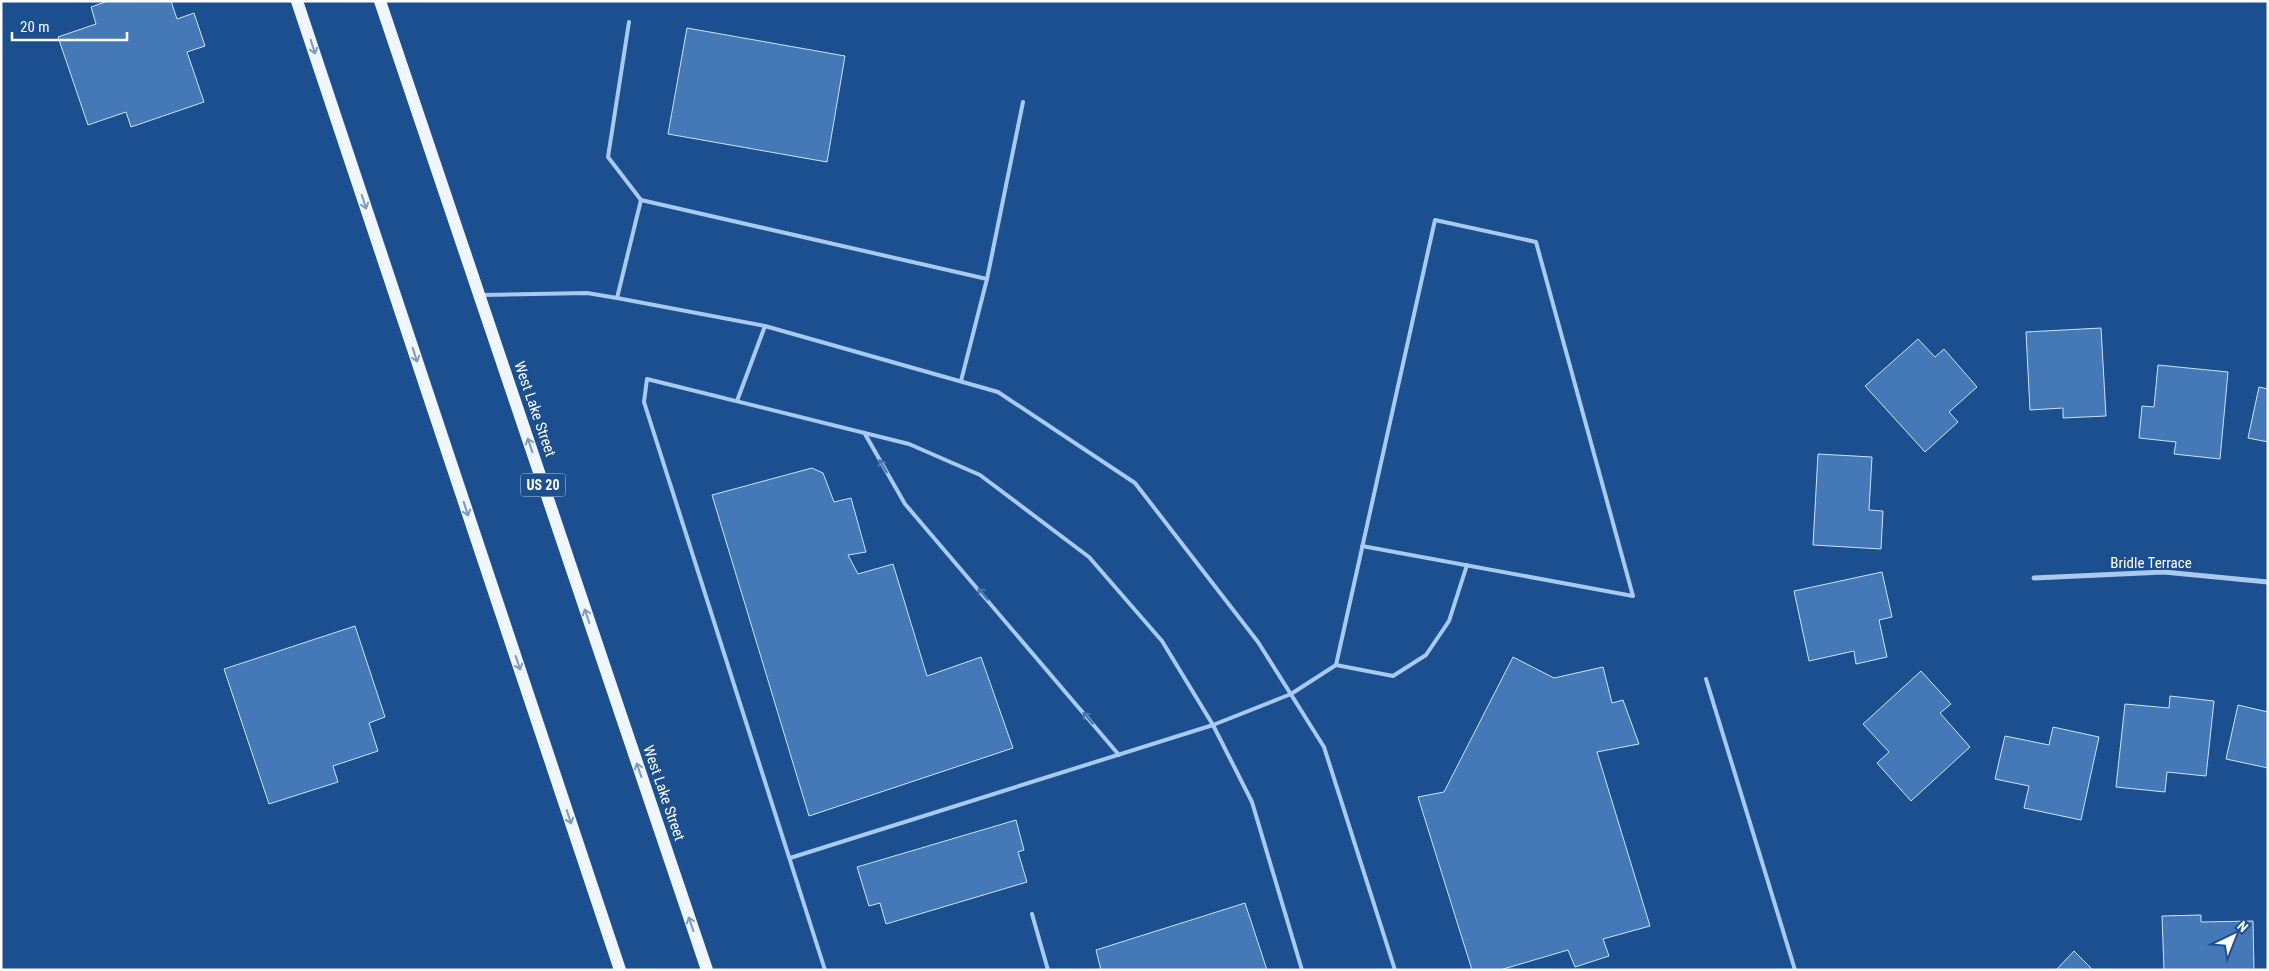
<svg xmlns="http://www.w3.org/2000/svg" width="2269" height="971" viewBox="0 0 2269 971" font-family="'Roboto Condensed',sans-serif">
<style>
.building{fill:#4478b7;stroke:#cfe3fa}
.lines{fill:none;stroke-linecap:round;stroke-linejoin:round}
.lane{stroke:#a9c9ee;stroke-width:4}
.street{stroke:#a9c9ee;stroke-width:5}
.primary{stroke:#f0f6ff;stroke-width:12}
.oneway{stroke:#7b9ac1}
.oneway2{stroke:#4674ac}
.labels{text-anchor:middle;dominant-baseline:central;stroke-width:4;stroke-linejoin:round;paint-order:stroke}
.shield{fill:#1b4f8f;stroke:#bbcadd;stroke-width:1}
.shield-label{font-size:14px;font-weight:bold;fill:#fff}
.street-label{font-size:15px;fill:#fff;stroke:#1b4f8f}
</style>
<rect width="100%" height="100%" fill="#1b4f8f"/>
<g class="building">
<path d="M108,1H171L177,19L194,13L205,46L187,52L204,102L131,127L126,112L88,125L58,37L96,24L91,7Z"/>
<path d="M687,28L845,56L827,162L668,134Z"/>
<path d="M2101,328L2106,416L2063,418V408L2030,410L2026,332Z"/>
<path d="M1918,339L1935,357L1944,349L1977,387L1949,412L1958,422L1925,452L1865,386Z"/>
<path d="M2158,365L2228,372L2220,459L2174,454L2176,442L2139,438L2142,406L2154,407Z"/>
<path d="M2259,387L2268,389V442L2248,438Z"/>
<path d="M1818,454L1872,457L1869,510L1883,511L1881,549L1813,545Z"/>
<path d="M812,468L823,473L834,502L851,498L866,552L848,555L858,574L893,564L927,676L981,657L1013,748L809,816L712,495Z"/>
<path d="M1882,572L1892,617L1879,620L1887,657L1856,664L1854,651L1809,661L1794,591Z"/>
<path d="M355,626L385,717L369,723L378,751L333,766L338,782L269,804L224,669Z"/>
<path d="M1513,657L1554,678L1603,667L1612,703L1623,700L1639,744L1597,752L1650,926L1603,939L1609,956L1575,967L1568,950L1500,970H1472L1418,797L1444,792Z"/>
<path d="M1921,671L1951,704L1940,713L1970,747L1911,801L1877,763L1889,752L1863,724Z"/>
<path d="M2170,696L2214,701L2206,776L2167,772L2165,792L2116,787L2125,704L2169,708Z"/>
<path d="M2238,705L2268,712V768L2226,759Z"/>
<path d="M2053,727L2099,737L2081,820L2024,808L2029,786L1995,779L2005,736L2049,745Z"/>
<path d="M1016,820L1024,850L1018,852L1027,882L886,924L880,903L869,906L857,867Z"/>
<path d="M1245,903L1267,970H1101L1096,950Z"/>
<path d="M2201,915V922L2253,921L2254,970H2164L2162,916Z"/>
<path d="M2074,951L2093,970H2056Z"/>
</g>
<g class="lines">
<g class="lane">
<path d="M641,200L987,279L961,381"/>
<path d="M987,279L1023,102"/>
<path d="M482,295L587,293L617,298L765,326L998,392L1135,483L1258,642L1324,747L1395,970"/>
<path d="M617,298L641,200L608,157L629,22"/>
<path d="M737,401L765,326"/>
<path d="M865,434L905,504L1119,755"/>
<path d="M1336,665L1435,220L1536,242L1633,596L1362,546"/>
<path d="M1706,679L1795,970"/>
<path d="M790,858L1213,725L1291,694L1336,665L1393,676L1426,655L1449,621L1467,565"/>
<path d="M1032,914L1048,970"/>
<path d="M825,970L644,402L647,379L909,444L980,475L1089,557L1162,641L1213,725L1252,802L1302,970"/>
</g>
<path class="street" d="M2034,578L2164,572L2268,582"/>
<g class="primary">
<path d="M297,1L620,970"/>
<path d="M380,1L707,970"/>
</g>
</g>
<defs><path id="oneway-shaft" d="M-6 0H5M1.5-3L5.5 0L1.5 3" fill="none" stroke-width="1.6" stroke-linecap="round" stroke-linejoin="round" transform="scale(1.25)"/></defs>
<g class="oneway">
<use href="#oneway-shaft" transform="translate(313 47) rotate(72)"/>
<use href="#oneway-shaft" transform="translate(364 202) rotate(72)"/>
<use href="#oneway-shaft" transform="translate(415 355) rotate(72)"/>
<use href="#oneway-shaft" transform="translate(530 445) rotate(-109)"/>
<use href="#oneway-shaft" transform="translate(466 509) rotate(72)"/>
<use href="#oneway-shaft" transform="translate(587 616) rotate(-109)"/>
<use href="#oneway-shaft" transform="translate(518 663) rotate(72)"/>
<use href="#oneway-shaft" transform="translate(639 770) rotate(-109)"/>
<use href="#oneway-shaft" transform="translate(569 817) rotate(72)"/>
<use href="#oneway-shaft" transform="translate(691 924) rotate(-109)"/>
</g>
<g class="oneway2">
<use href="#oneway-shaft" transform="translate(883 466) rotate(-120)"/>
<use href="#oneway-shaft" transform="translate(983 594) rotate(-130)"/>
<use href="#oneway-shaft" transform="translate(1088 718) rotate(-130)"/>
</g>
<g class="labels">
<rect class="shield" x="520.5" y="473.5" width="45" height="23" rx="4"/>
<g class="shield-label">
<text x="543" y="485">US 20</text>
</g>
<g class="street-label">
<text transform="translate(535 409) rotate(71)">West Lake Street</text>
<text x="2151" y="563">Bridle Terrace</text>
<text transform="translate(664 793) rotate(71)">West Lake Street</text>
</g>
</g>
<rect width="2269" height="971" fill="none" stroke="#ffffff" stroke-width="5"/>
<g transform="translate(2234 936) rotate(43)" stroke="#1b4f8f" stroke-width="4" paint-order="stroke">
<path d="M0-4L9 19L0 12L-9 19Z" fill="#ffffff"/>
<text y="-8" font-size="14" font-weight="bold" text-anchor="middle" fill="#ffffff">N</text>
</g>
<path d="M12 32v8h115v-8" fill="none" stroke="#ffffff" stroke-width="2.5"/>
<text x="20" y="32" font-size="15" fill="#ffffff" stroke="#1b4f8f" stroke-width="4" paint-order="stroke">20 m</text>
</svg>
